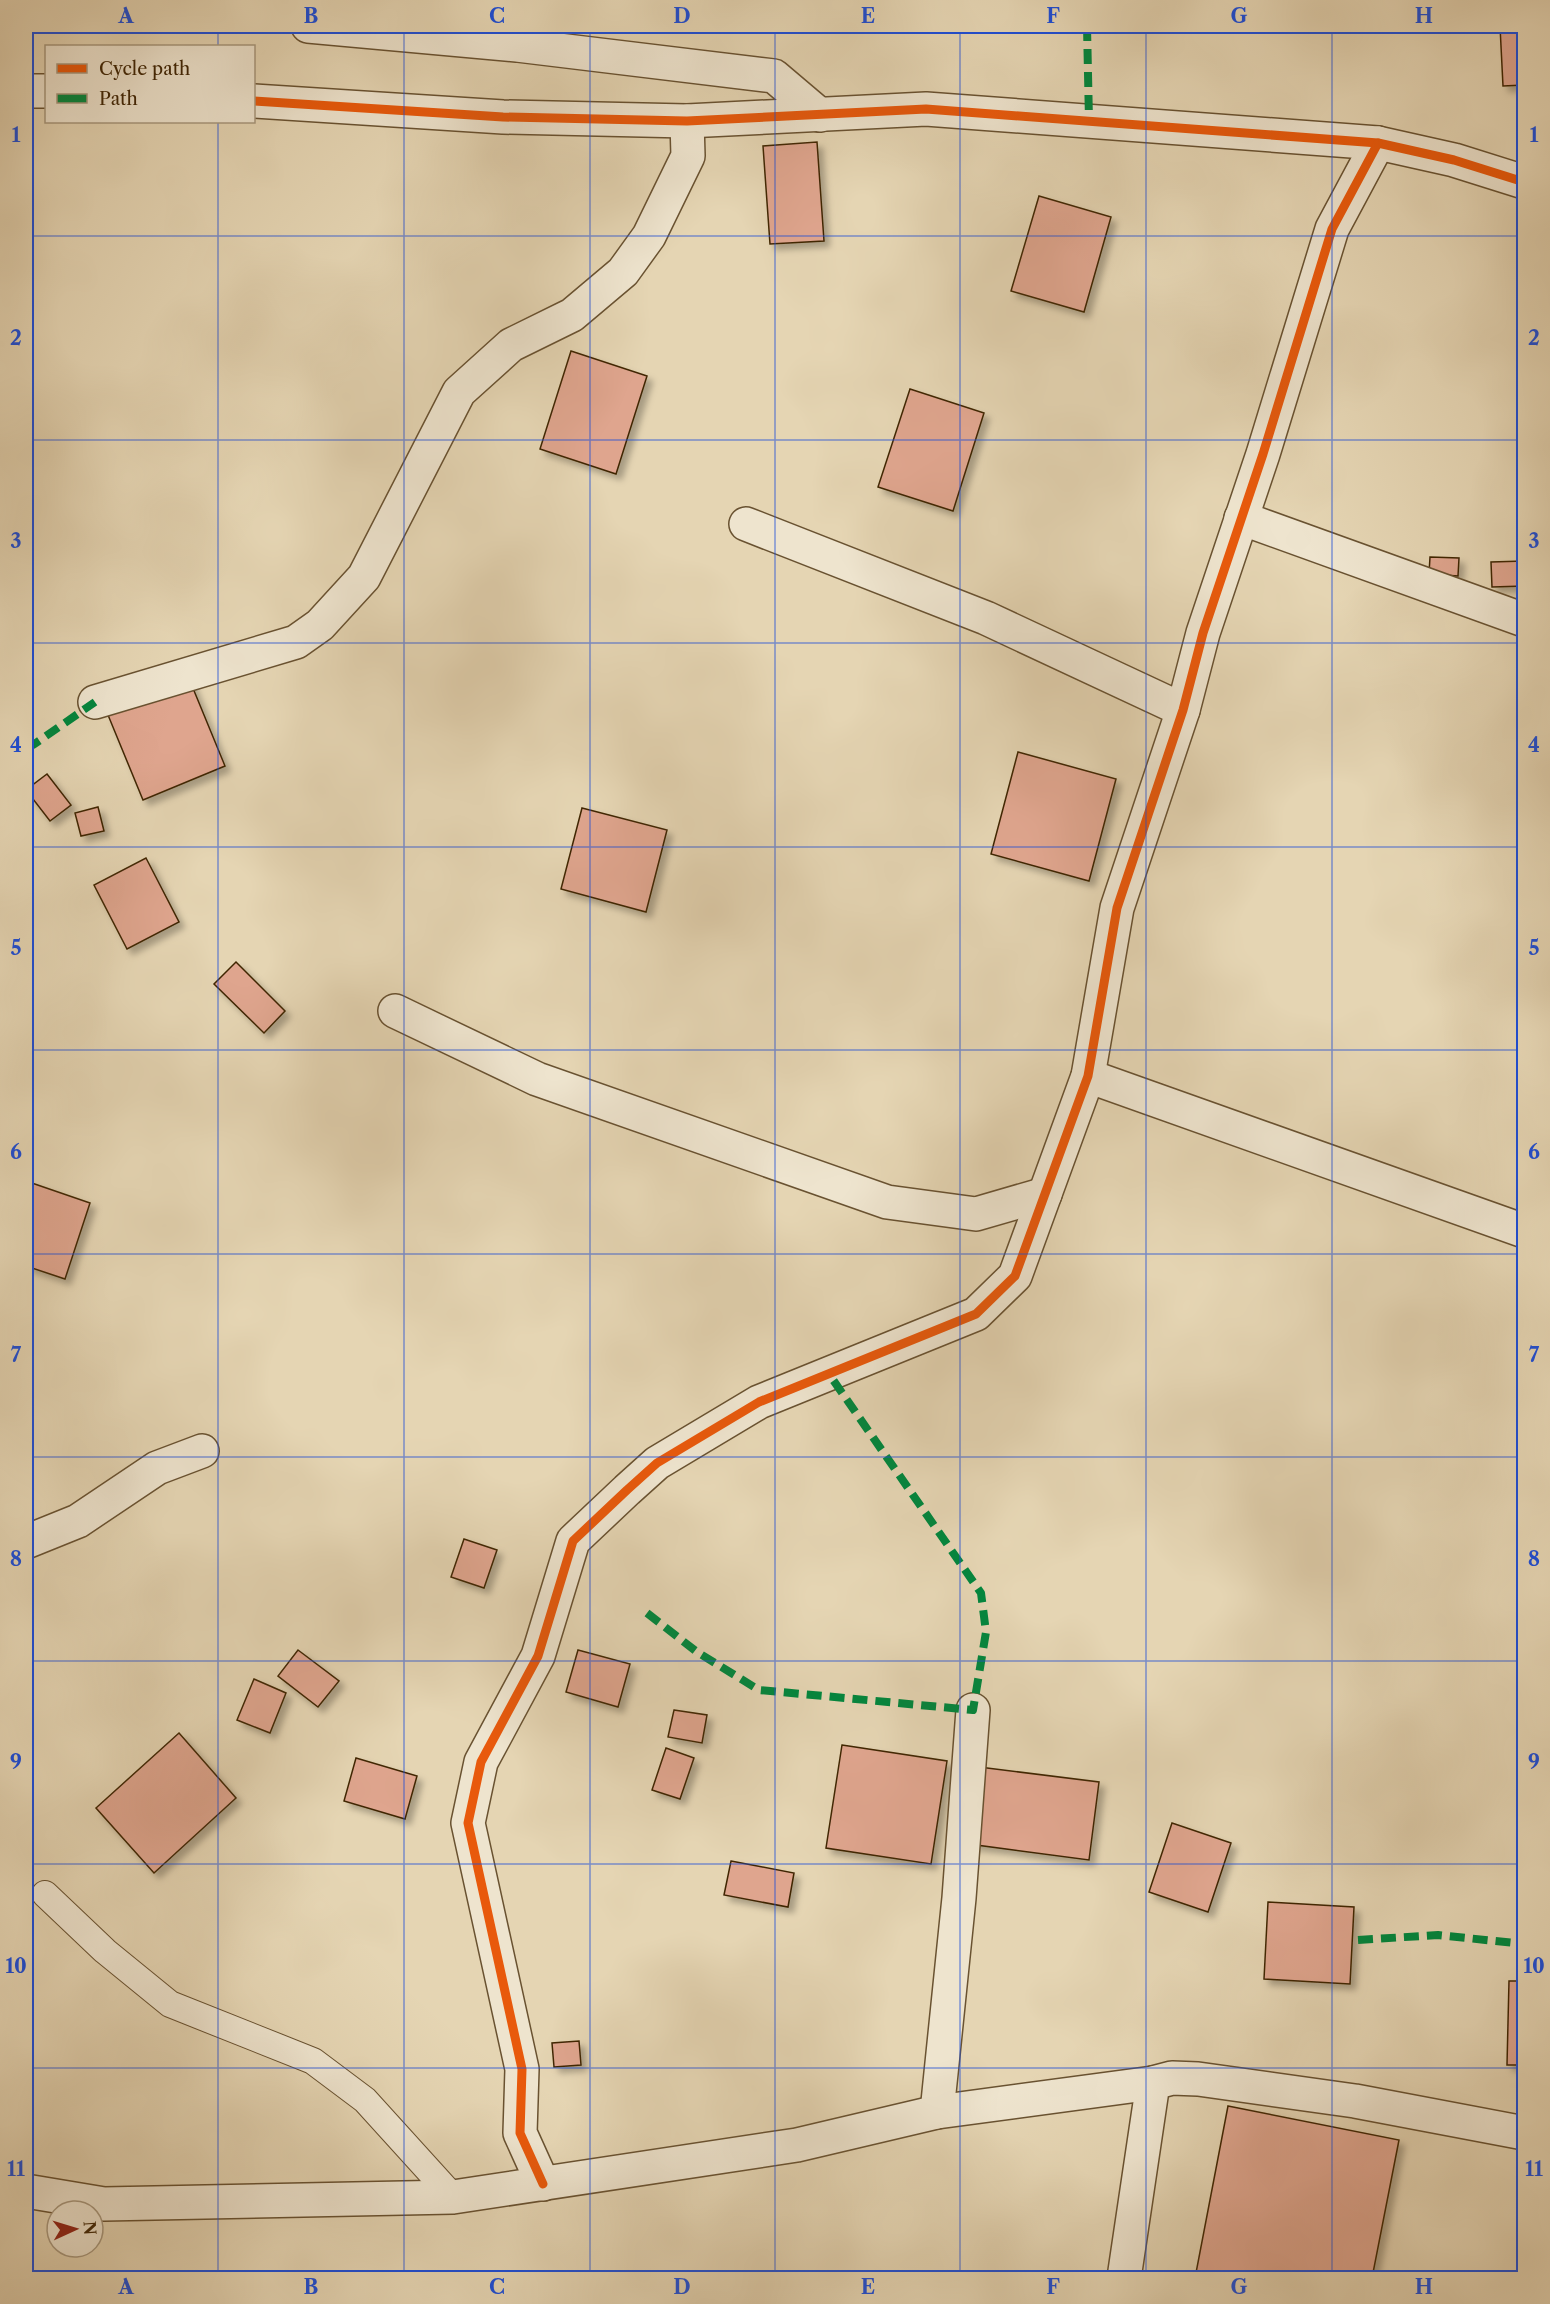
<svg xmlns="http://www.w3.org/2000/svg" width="1550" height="2304" viewBox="0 0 1550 2304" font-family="'Libre Caslon Text',serif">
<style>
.building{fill:#dfa58e;stroke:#402606;stroke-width:1.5;filter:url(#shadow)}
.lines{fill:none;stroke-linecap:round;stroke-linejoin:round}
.lane-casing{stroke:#695231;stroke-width:28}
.street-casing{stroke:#695231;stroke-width:36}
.lane{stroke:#eee4ce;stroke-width:26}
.street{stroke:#eee4ce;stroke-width:33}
.quiet{stroke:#00873e;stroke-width:8;stroke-dasharray:15 8;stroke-linecap:butt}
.cycleway-casing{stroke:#eee4ce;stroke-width:13}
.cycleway{stroke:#e8590c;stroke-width:9}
.grid{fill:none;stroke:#1d4ed8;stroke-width:1.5;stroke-opacity:0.55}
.neatline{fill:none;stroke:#1d4ed8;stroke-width:2}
.grid-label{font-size:20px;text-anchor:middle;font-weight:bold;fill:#1d4ed8}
</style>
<defs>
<filter id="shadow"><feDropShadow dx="5.5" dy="5.5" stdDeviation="3" flood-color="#0004"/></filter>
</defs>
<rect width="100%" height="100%" fill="#e5d5b3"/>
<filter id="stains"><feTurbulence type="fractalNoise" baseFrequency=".00333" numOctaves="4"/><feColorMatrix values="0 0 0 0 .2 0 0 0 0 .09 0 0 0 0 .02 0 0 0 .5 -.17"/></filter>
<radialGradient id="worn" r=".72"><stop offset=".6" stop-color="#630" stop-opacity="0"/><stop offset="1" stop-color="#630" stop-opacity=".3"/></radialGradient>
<g class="building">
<path d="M1500,26H1524V85L1503,86Z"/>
<path d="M817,142L824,241L770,244L763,146Z"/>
<path d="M1039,196L1111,217L1084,312L1011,291Z"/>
<path d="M571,351L647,376L616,474L540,449Z"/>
<path d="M910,389L984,413L953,511L878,487Z"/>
<path d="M1430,557L1459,558L1458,576L1429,574Z"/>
<path d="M1524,561V586L1492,587L1491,562Z"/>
<path d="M190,681L225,766L143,800L108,715Z"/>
<path d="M1018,752L1116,779L1089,881L991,854Z"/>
<path d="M47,774L71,805L50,821L26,790Z"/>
<path d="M98,807L104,831L81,836L75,813Z"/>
<path d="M582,808L667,830L646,912L561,889Z"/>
<path d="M146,858L179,922L127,949L94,885Z"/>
<path d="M236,962L285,1011L264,1033L214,984Z"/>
<path d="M26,1181L90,1203L65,1279L26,1266Z"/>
<path d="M464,1539L497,1550L484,1588L451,1577Z"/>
<path d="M298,1650L339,1681L318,1707L278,1676Z"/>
<path d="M578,1650L630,1664L618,1707L566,1692Z"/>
<path d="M254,1679L286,1693L270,1733L237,1720Z"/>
<path d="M674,1710L707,1715L702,1743L668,1737Z"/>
<path d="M179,1733L236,1798L154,1873L96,1808Z"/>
<path d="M842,1745L947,1761L931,1864L826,1848Z"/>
<path d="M666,1748L694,1758L680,1799L652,1790Z"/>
<path d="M356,1758L417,1776L405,1819L344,1801Z"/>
<path d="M979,1767L1099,1782L1089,1860L969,1844Z"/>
<path d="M1172,1823L1231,1843L1208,1912L1149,1892Z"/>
<path d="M731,1861L794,1873L788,1907L724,1895Z"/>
<path d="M1268,1902L1354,1907L1350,1984L1264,1979Z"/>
<path d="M1509,1981H1524V2065H1507Z"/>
<path d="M579,2041L581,2065L554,2067L552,2043Z"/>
<path d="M1228,2106L1399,2140L1372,2278H1195Z"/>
</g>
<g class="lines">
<defs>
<path id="lane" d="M45,1894L105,1951L170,2004L313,2061L365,2100L453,2197"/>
<g id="street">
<path d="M308,26L517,45L774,76L820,115"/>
<path d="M26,91H46"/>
<path d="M254,101L503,117L687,121L926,109L1378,143L1454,160L1524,182"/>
<path d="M1241,518L1524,620"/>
<path d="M746,524L986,618L1183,710"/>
<path d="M95,702L296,642L320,625L364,577L459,392L511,345L572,315L623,272L649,236L688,156L687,121"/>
<path d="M395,1011L537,1079L887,1202L976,1214L1045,1194"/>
<path d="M1088,1076L1524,1231"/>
<path d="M26,1542L78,1521L157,1468L202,1451"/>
<path d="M937,2112L959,1898L973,1710"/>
<path d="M543,2184L520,2133L522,2069L468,1823L481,1762L538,1656L573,1541L627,1490L657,1463L759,1402L976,1314L1015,1276L1088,1076L1117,908L1183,710L1203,633L1263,454L1332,229L1378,143"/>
<path d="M26,2191L104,2204L453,2197L797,2145L937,2112L1153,2083"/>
<path d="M1124,2278L1153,2083L1172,2078L1198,2079L1355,2101L1524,2133"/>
</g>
</defs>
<use href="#lane" class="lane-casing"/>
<use href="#street" class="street-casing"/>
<use href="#lane" class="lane"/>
<use href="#street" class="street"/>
<g class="quiet">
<path d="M1087,26L1089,121"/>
<path d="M26,743L33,745L95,702"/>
<path d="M647,1613L697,1652L759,1690L973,1710L986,1632L981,1593L829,1374"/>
<path d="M1358,1940L1438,1935L1524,1944"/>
</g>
<defs>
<g id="cycleway">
<path d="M254,101L503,117L687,121L926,109L1378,143L1454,160L1524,182"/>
<path d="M543,2184L520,2133L522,2069L468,1823L481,1762L538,1656L573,1541L627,1490L657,1463L759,1402L976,1314L1015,1276L1088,1076L1117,908L1183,710L1203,633L1263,454L1332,229L1378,143"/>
</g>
</defs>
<use href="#cycleway" class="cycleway-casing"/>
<use href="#cycleway" class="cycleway"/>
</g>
<path class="grid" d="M218,26V46M404,26V2278M590,26V2278M775,26V2278M960,26V2278M1146,26V2278M1332,26V2278M218,122V2278M26,236H1524M26,440H1524M26,643H1524M26,847H1524M26,1050H1524M26,1254H1524M26,1457H1524M26,1661H1524M26,1864H1524M26,2068H1524"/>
<rect width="1550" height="2304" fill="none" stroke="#e5d5b3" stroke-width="66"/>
<rect x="45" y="45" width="210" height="78" fill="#eee4ce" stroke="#a8987e" stroke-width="1.5"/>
<rect x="57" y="64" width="30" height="9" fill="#e8590c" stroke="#a8987e" stroke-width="1.5"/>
<text x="99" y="75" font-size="18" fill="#402606">Cycle path</text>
<rect x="57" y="94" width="30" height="9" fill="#00873e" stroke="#a8987e" stroke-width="1.5"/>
<text x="99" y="105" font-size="18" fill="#402606">Path</text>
<g transform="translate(75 2229) rotate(86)"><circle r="28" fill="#eee4ce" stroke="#a8987e" stroke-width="1.5"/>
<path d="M0-4.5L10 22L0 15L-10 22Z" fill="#8f2418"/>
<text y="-9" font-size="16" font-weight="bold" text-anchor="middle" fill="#402606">N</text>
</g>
<rect x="33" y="33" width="1484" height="2238" class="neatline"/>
<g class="grid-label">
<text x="126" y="23">A</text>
<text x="311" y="23">B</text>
<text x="497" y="23">C</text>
<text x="682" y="23">D</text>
<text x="868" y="23">E</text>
<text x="1053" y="23">F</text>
<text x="1239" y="23">G</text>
<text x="1424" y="23">H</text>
<text x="16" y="142">1</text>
<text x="1534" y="142">1</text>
<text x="16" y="345">2</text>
<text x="1534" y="345">2</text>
<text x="16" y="548">3</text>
<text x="1534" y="548">3</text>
<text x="16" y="752">4</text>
<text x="1534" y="752">4</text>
<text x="16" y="955">5</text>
<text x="1534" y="955">5</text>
<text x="16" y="1159">6</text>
<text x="1534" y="1159">6</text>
<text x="16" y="1362">7</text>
<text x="1534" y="1362">7</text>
<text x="16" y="1566">8</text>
<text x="1534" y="1566">8</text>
<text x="16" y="1769">9</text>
<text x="1534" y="1769">9</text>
<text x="16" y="1973">10</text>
<text x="1534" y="1973">10</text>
<text x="16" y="2176">11</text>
<text x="1534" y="2176">11</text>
<text x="126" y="2294">A</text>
<text x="311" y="2294">B</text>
<text x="497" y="2294">C</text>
<text x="682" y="2294">D</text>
<text x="868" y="2294">E</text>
<text x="1053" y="2294">F</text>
<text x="1239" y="2294">G</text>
<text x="1424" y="2294">H</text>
</g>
<rect width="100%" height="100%" filter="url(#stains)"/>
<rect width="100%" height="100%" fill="url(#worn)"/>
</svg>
